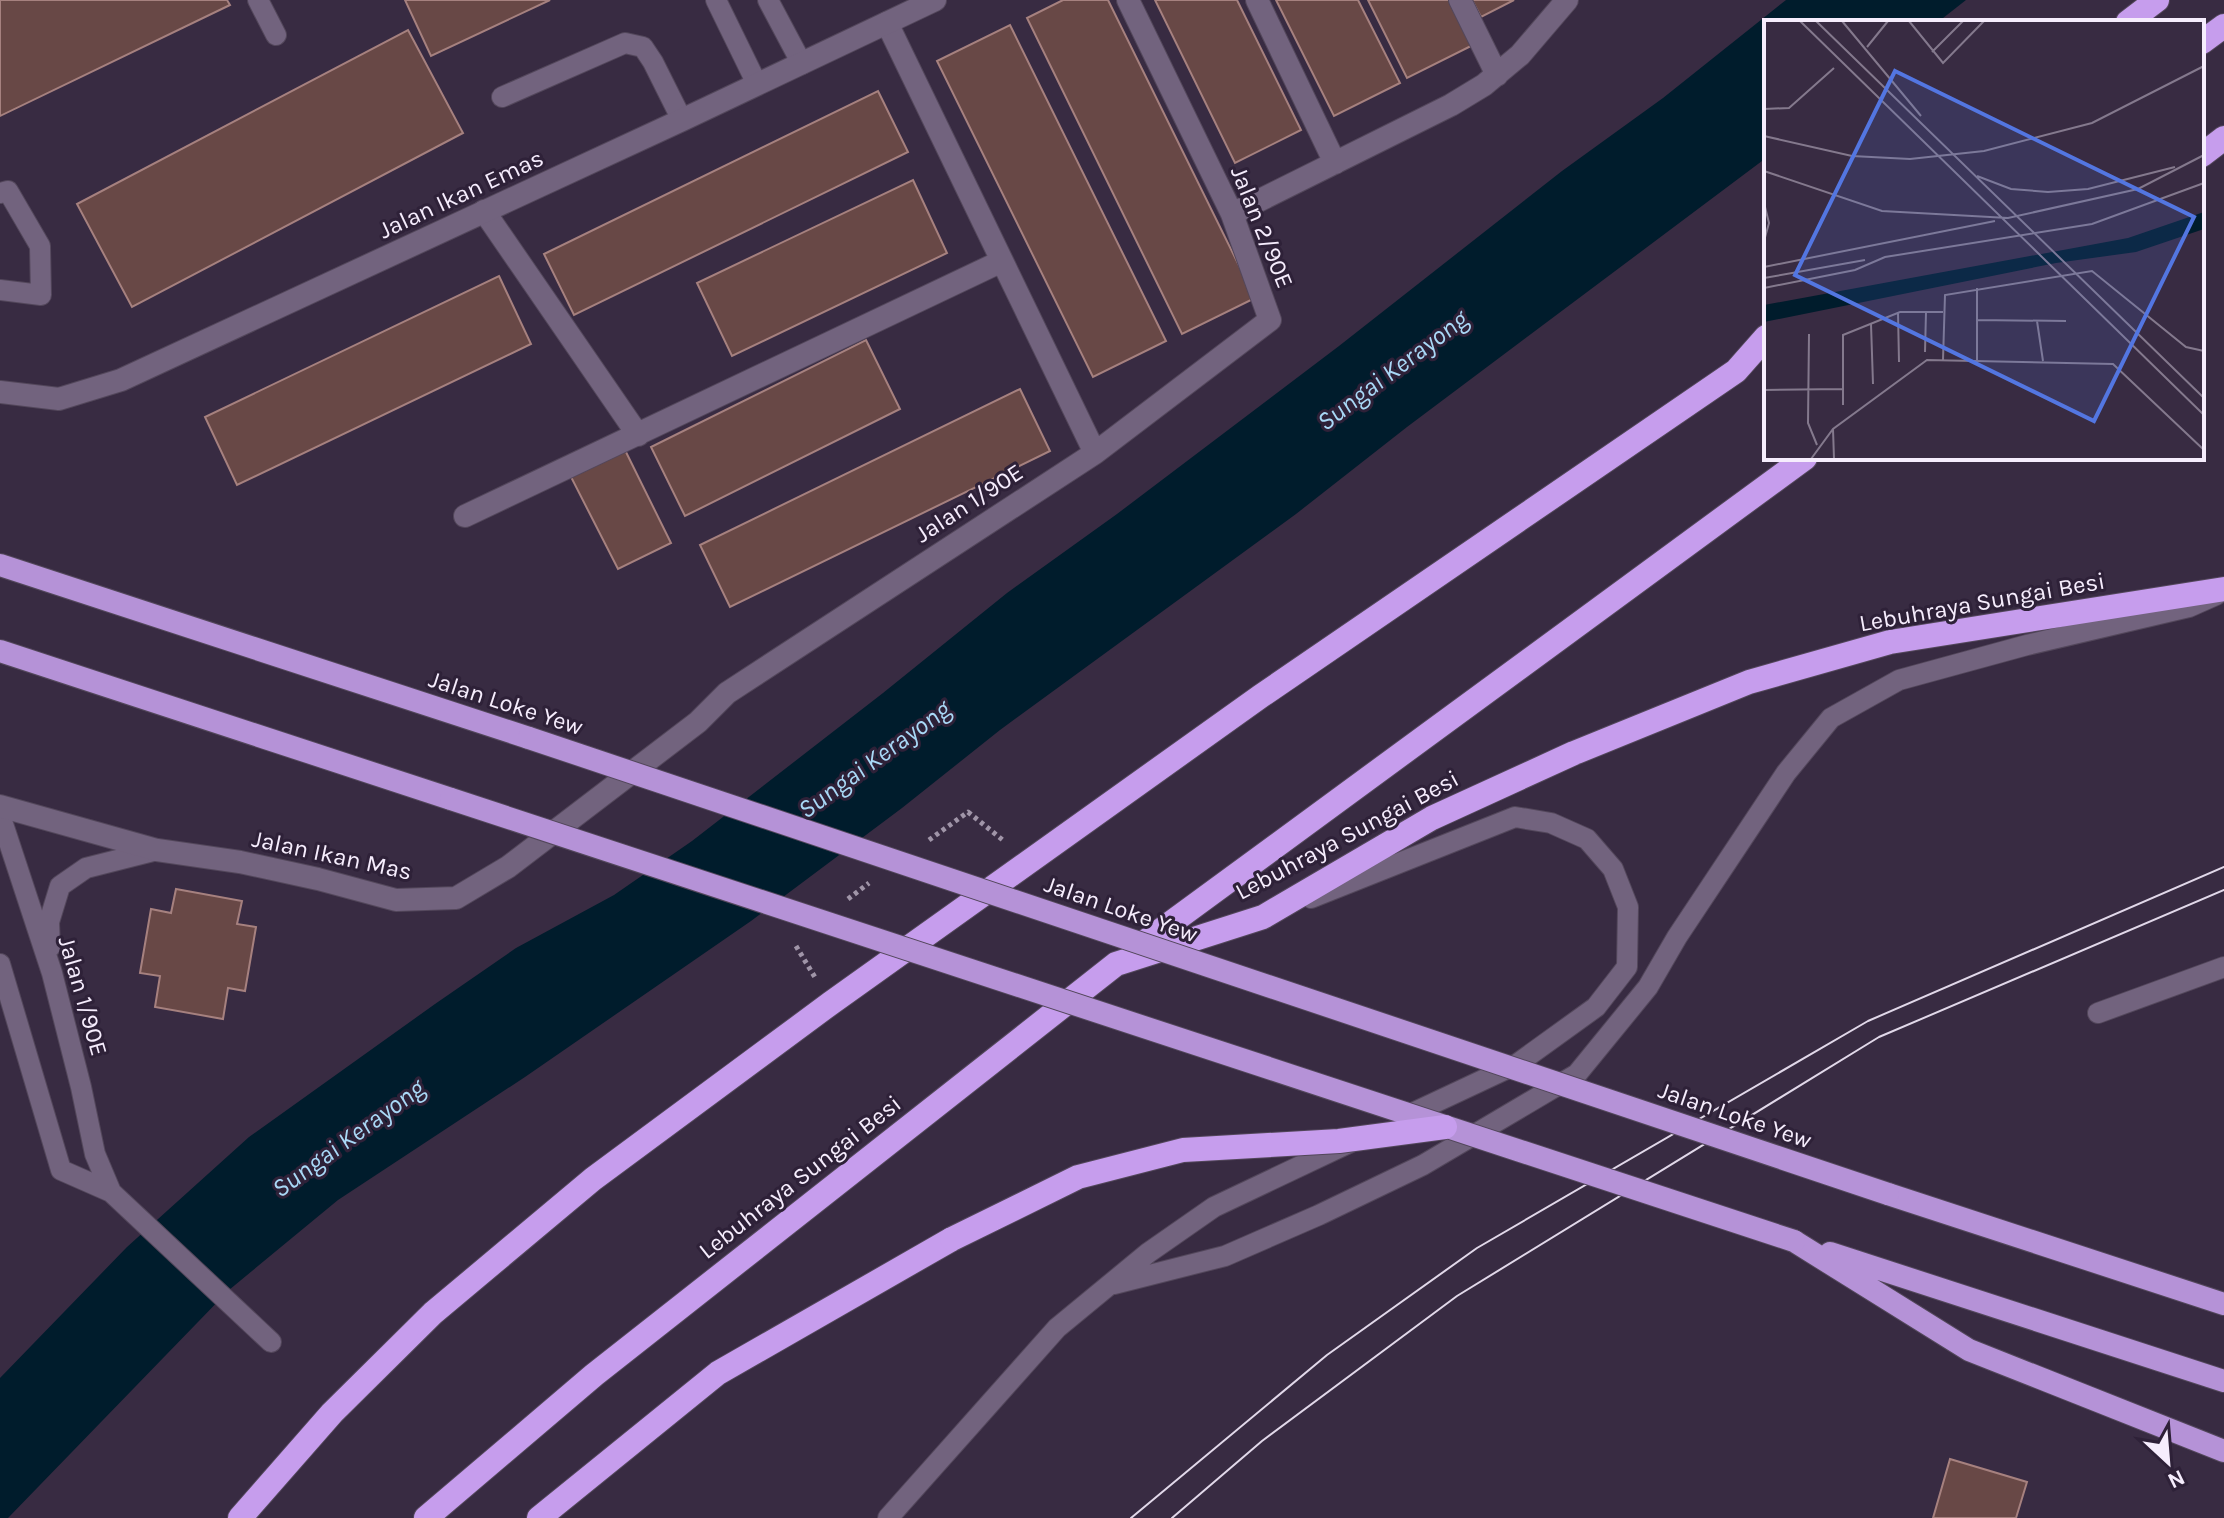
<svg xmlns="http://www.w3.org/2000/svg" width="2224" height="1518" viewBox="0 0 2224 1518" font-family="Karla,sans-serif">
	<rect width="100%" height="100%" fill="#382b42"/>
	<path fill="#001c2c" d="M1786,0H1966L1938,22H1766V158L1407,427L1296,514L1000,730L902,808L751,921L525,1077L338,1200L229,1290L8,1518H0V1378L127,1247L249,1137L435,1004L516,948L614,895L692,841L883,693L1007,593L1117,514L1339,346L1562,171L1663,98Z"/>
	<path fill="#684846" stroke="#a6817f" stroke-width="2" d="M0,0H227L230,5L0,116Z
		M405,0H550L431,56Z
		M1063,0H1108L1255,298L1182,334L1027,18Z
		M1155,0H1237L1301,130L1235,163Z
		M1276,0H1358L1400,83L1334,116Z
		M1368,0H1450L1473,45L1407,78Z
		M1472,0H1514L1481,17Z
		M1010,25L1166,341L1093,377L937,61Z
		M408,30L463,133L132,307L77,204Z
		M878,91L908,152L574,315L544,254Z
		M913,180L947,253L732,356L697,283Z
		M499,276L531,344L237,485L205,417Z
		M866,340L900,409L685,516L651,447Z
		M1020,389L1050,451L730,607L700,545Z
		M623,446L671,543L618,569L569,473Z
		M176,889L242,901L237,924L256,927L245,991L228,988L223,1019L155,1007L160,976L140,973L151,909L171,913Z
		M1950,1459L2027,1482L2016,1518H1933Z"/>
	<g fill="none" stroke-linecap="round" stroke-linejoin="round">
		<defs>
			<path id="service" d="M258,0L276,35
				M716,0L757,84
				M768,0L802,64
				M502,97L625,43L643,47L653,62L682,120
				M0,193L8,191L40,246L41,295L0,290
				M0,815L52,973L81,1087L95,1154L111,1192
				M1311,898L1515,817L1551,823L1587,839L1613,869L1628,907L1627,967L1596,1007L1517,1064L1402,1118
				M50,947L49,922L60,886L86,868L157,850
				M0,964L61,1170L111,1192L271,1342
				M2098,1013L2224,967
				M1114,1284L1225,1256L1319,1215L1423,1165L1577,1074L1648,987L1677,937L1786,773L1831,718L1899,680L2027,645L2189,607L2216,595
				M888,1518L1057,1328L1148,1253L1214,1207L1351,1142"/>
			<path id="minor" d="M1257,0L1335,163
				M1460,0L1497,75
				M887,23L1095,453
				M484,211L638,435
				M1232,214L1451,105L1484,85L1520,55L1567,0
				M465,516L1002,261
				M0,806L157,850L240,862L318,879L396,900L456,898L508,867L698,722L727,693L1095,453L1270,320L1232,214L1128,0"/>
			<path id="tertiary" d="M0,392L59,399L121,380L682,120L935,0"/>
			<path id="trunk" d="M0,565L529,738
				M0,651L451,799
				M1888,1194L2224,1304
				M1794,1241L1969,1350L2224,1451
				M1830,1253L2224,1381"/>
			<path id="motorway" d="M2128,22L2157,0
				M2202,42L2224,26
				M2202,155L2224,138
				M1134,950L1805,458
				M240,1518L332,1413L433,1313L593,1179L831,1003L1261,696L1736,371L1766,337
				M426,1518L594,1375L1116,964L1263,917L1432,818L1574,753L1749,682L1890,642L2224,589
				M539,1518L718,1373L952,1239"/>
		</defs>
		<use href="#service" stroke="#53475b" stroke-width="22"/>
		<use href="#minor" stroke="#53475b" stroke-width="24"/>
		<use href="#tertiary" stroke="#53475b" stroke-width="24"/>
		<use href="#trunk" stroke="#53475b" stroke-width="24"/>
		<use href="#motorway" stroke="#53475b" stroke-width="26"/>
		<path stroke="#a095a8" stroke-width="5" stroke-dasharray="4 4" stroke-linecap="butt" d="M929,840L968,812L1004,841
			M848,899L869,883
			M796,946L816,979"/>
		<use href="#service" stroke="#72637e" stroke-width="20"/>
		<use href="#minor" stroke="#72637e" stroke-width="22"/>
		<use href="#tertiary" stroke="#72637e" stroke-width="22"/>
		<use href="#trunk" stroke="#b592d7" stroke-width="22"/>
		<use href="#motorway" stroke="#c69ded" stroke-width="24"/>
		<path stroke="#e1d8e9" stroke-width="2" d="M1131,1518L1327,1355L1477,1248L1868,1021L2224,867
			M1172,1518L1262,1441L1457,1296L1879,1037L2224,890"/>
		<defs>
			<path id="trunk-bridge" d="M529,738L1888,1194
				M451,799L1794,1241"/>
			<path id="motorway-bridge" d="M952,1239L1078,1177L1183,1150L1339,1141L1445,1127"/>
		</defs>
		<use href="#trunk-bridge" stroke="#53475b" stroke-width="24" stroke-linecap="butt"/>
		<use href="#motorway-bridge" stroke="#53475b" stroke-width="26" stroke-linecap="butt"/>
		<use href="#trunk-bridge" stroke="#b592d7" stroke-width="22"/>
		<use href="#motorway-bridge" stroke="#c69ded" stroke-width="24"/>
	</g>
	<g text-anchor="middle" stroke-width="6" stroke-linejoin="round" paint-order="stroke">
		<g font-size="24" fill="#f6edfd" stroke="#2e2138">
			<text transform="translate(461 194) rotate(-25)" y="8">Jalan Ikan Emas</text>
			<text transform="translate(1262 227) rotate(68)" y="8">Jalan 2/90E</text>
			<text transform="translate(969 503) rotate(-33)" y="8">Jalan 1/90E</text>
			<text transform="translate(1982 602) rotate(-10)" y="8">Lebuhraya Sungai Besi</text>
			<text transform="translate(506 703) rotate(18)" y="8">Jalan Loke Yew</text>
			<text transform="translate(1347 835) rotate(-28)" y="8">Lebuhraya Sungai Besi</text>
			<text transform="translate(332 855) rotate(12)" y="8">Jalan Ikan Mas</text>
			<text transform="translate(1121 909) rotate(19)" y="8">Jalan Loke Yew</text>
			<text transform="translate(83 996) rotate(74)" y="8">Jalan 1/90E</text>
			<text transform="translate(1735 1115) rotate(19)" y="8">Jalan Loke Yew</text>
			<text transform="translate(800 1177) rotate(-38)" y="8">Lebuhraya Sungai Besi</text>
		</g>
		<g font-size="26" font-style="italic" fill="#a9d8f6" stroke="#2e2138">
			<text transform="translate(1392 370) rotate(-37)" y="9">Sungai Kerayong</text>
			<text transform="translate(874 759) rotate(-36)" y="9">Sungai Kerayong</text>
			<text transform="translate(348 1138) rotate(-36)" y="9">Sungai Kerayong</text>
		</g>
	</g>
	<g transform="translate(1764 20)">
		<rect width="440" height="440" fill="#382b42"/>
		<path d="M440,192V209L372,232L292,243L0,302V285L364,218Z" fill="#001c2c"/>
		<path fill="none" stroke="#84798d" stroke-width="2" d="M36,1L440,395M52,1L440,378M78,1L157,96M145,1L179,43L220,1M103,27L124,1M168,32L199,1M0,89L25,88L70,48M0,116L88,136L146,139L220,131L328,103L440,46M0,151L118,191L244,198L374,169L440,135M213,156L247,169L284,172L324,169L411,147M0,183L5,203L0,221M0,247L231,201M0,258L101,240M0,268L91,250L121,237L328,204L440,163M134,293L135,342M213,300L302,301M273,301L279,341M107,304L109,364M45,314L44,403L53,425M161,332L162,292M179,340L181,275L328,251L422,327L440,331M213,340V268M0,370L79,369M79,385V315L136,292H179M69,409L70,439M47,439L69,409L163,340L349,344L440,430"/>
		<path fill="#5376e1" fill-opacity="0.15" stroke="#5376e1" stroke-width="4" d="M131,51L430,197L330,401L31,255Z"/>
		<rect width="440" height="440" fill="none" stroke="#f6edfd" stroke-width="4"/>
	</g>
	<g transform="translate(2168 1462) rotate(154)" stroke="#2e2138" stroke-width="6" paint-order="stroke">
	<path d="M0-6L14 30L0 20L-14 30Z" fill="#f6edfd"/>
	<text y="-12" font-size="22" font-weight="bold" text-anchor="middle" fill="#f6edfd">N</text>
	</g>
</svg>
